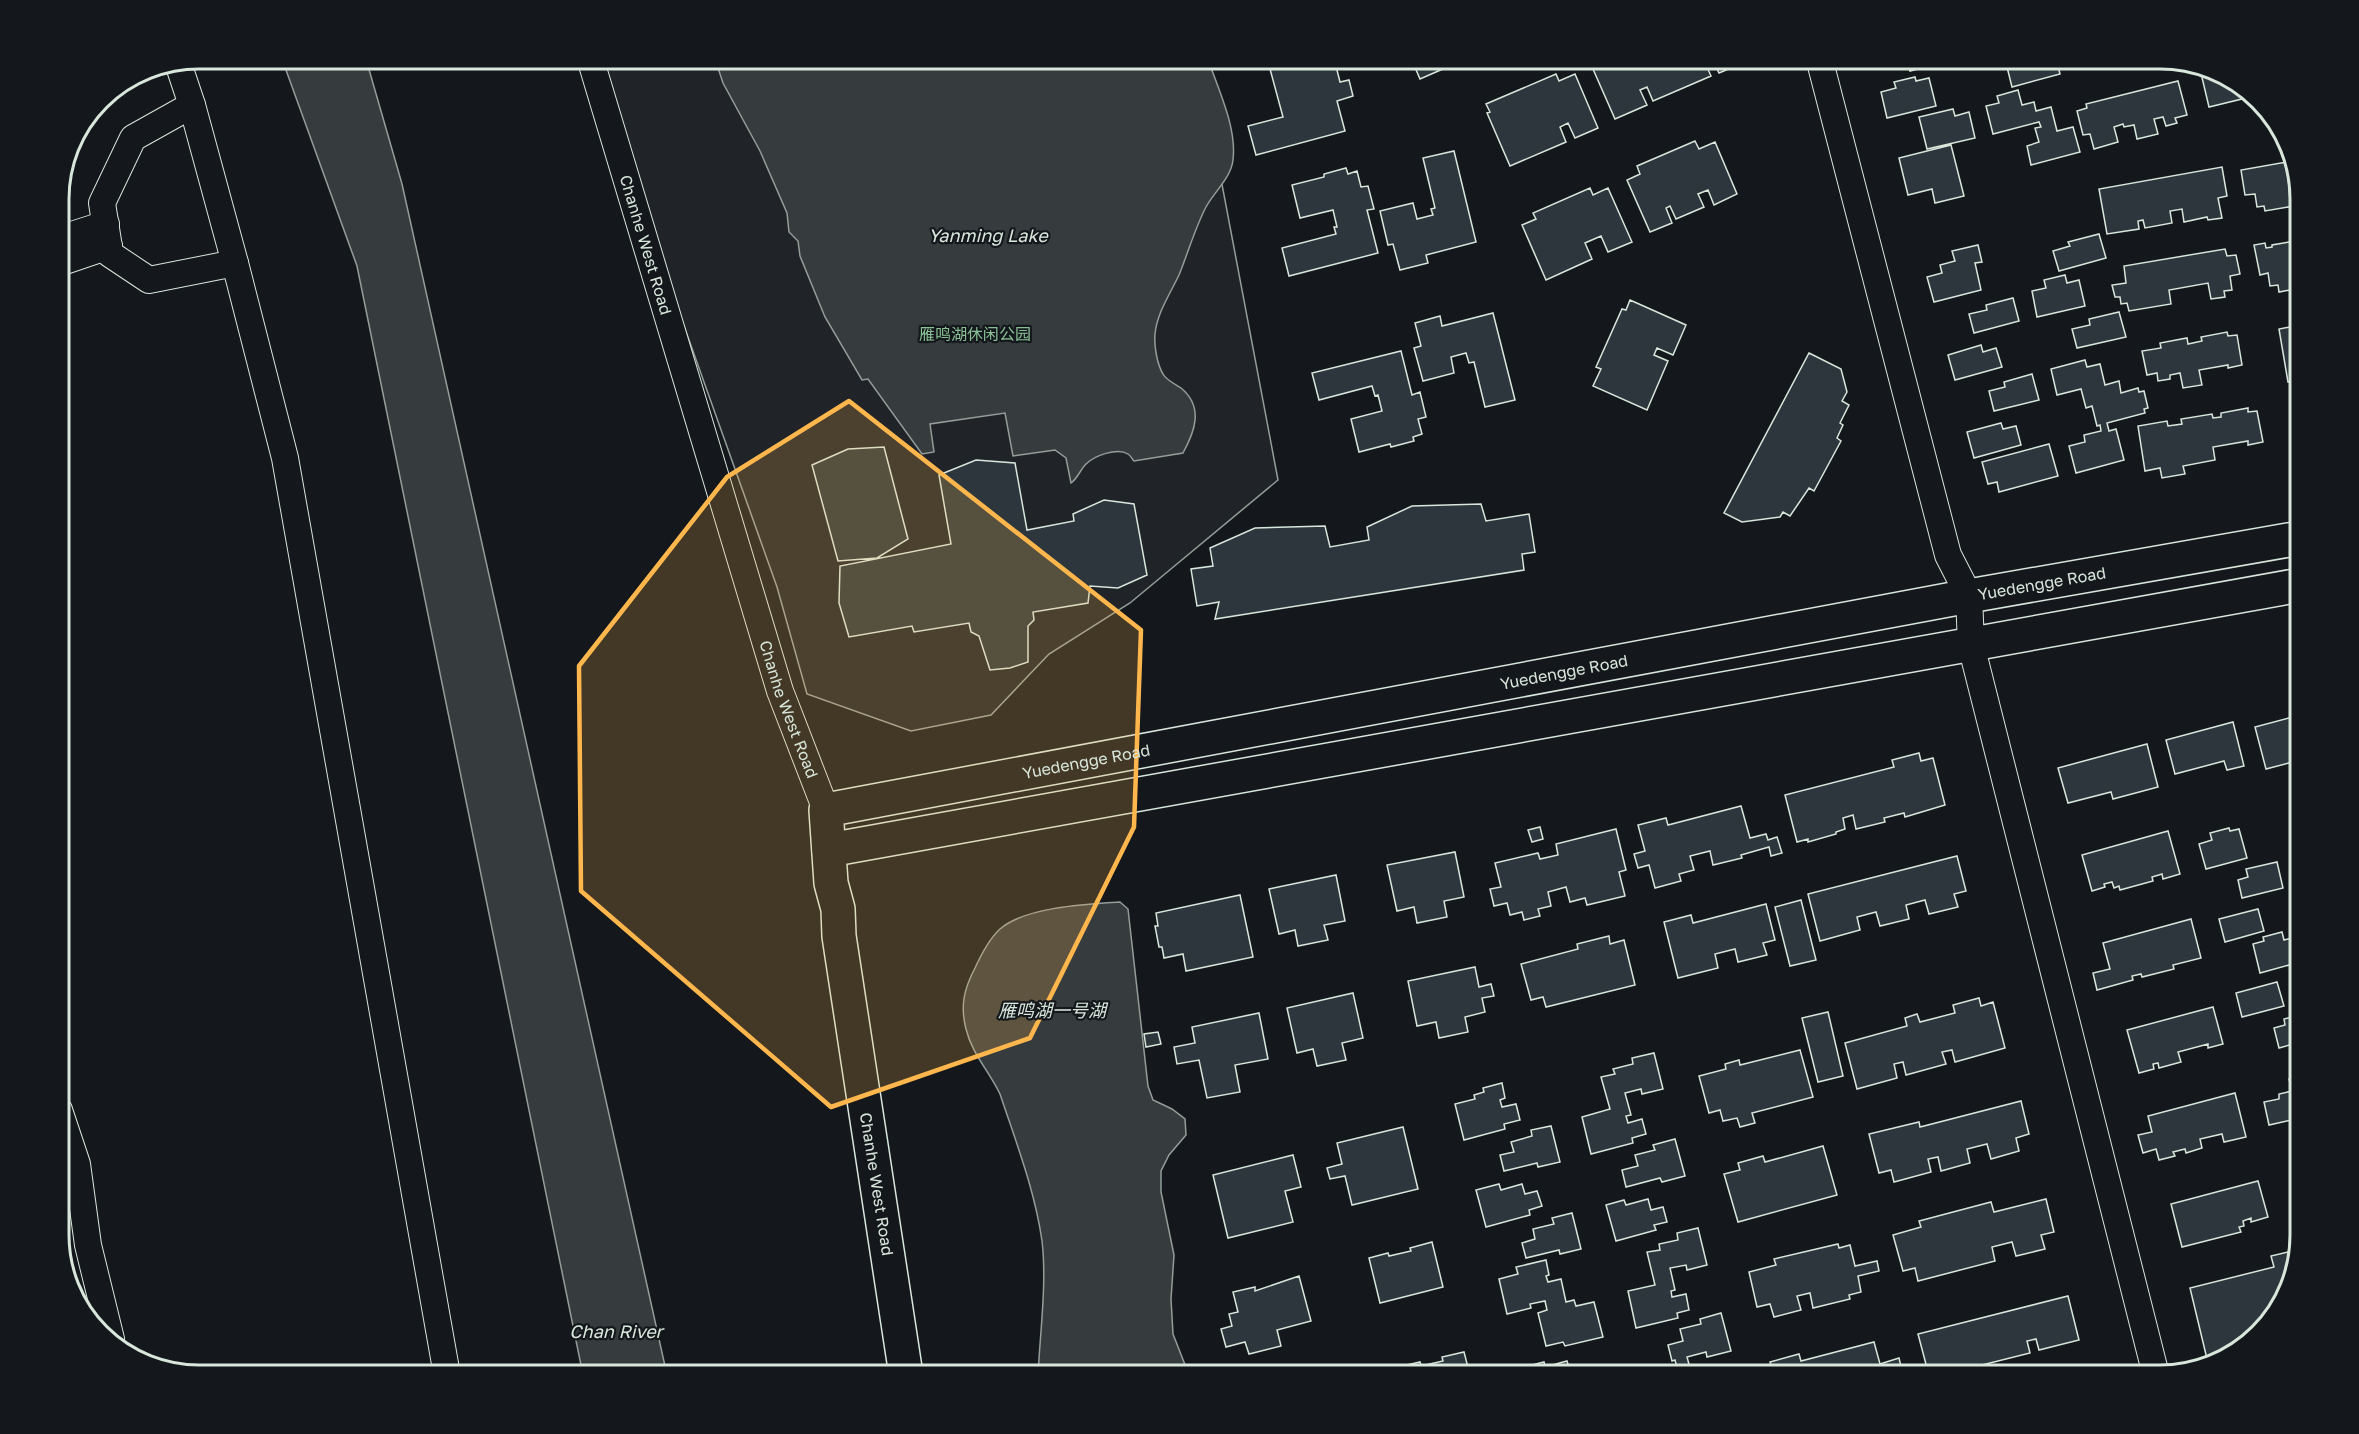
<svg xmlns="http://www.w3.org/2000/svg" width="2359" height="1434" viewBox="0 0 2359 1434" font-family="'Golos Text','Noto Sans SC',sans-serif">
	<rect width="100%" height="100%" fill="#14181c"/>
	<path fill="#202428" stroke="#939e99" stroke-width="1.5" d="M589,59H1190L1217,158L1278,480L1130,603L1049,654L991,715L911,731L807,694L777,587Z"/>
	<path fill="#363b3e" stroke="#939e99" stroke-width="1.5" d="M282,59H366L402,184L667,1375H583L357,266Z
		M715,59H1208C1218,89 1237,127 1233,160C1231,178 1214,192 1206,207C1195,228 1188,253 1179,275C1170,294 1157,313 1155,334C1154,346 1157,364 1163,374C1166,380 1175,384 1181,388C1204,407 1195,431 1183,453L1134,461C1132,459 1131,456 1128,454C1117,447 1094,456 1086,464C1080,470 1078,478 1071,483L1066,458L1055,450L1013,456L1005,413L930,424L934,452L922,454L868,379L862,380L825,317L800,256L798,241L789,232L787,213L760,151L723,83Z
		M1120,902L1128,909L1148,1086L1153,1100L1172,1109L1185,1119L1186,1135L1169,1155L1161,1171V1192L1174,1255L1171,1299L1173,1334L1189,1375H1038C1040,1333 1047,1283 1042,1241C1035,1191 1016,1142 1000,1094C989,1071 972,1054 966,1029C960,1006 964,989 975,968C981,955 990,938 1000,929C1025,907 1087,904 1120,902Z"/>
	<path fill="#2c363c" stroke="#d8e6dc" stroke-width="1.5" d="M1292,58H1334L1340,82L1349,80L1353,96L1337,101L1345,131L1256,155L1248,126L1283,117L1270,69L1274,68L1273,64Z
		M1411,58H1449L1452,65L1420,79Z
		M1591,58H1749L1750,60L1719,73L1714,62L1706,65L1711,76L1653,101L1647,87L1640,90L1647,105L1615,119L1589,60Z
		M1907,58H1956V59L1910,71Z
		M2019,58H2056L2060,74L2012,87L2007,67L2020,63Z
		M2081,58H2097L2098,64L2084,67Z
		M2116,58H2125L2126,61L2117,64Z
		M2200,69L2231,77L2250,97L2209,107Z
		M1556,74L1559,81L1575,74L1598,128L1575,138L1568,123L1560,127L1566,142L1510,166L1487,113L1490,112L1486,104Z
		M1915,77L1916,81L1929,78L1936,106L1887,118L1881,92L1896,88L1894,82Z
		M2178,81L2187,115L2175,118L2177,123L2166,126L2163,117L2154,119L2158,134L2137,139L2134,125L2124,127L2123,124L2114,127L2118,142L2094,149L2090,134L2083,135L2077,111L2087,108L2086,104Z
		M2018,90L2022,105L2034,102L2036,111L2051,107L2057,131L2073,127L2080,152L2031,165L2027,146L2039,142L2035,128L2041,127L2039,122L1993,134L1986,106L1999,103L1997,96Z
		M1953,109L1955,116L1969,112L1975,138L1927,149L1919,117Z
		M1695,141L1699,149L1715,142L1737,194L1714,205L1708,190L1698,194L1704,207L1676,219L1670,206L1666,208L1672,223L1650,232L1627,180L1640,174L1637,166Z
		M1951,145L1964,196L1935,203L1932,189L1908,195L1899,158Z
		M1454,151L1476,242L1426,255L1428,263L1400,270L1393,244L1388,245L1380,211L1413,203L1417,219L1433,215L1431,209L1435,208L1423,158Z
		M2292,161L2300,190L2291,192L2294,206L2265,211L2264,206L2257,207L2255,194L2245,195L2241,170Z
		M2222,167L2227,196L2218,198L2222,218L2208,220L2207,217L2184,222L2182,209L2170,211L2172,223L2145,228L2143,220L2138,221L2139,229L2107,234L2099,189Z
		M1346,168L1348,174L1357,171L1361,187L1368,186L1374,209L1367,210L1378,253L1289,276L1282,248L1336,234L1334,227H1337L1333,210L1300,218L1292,185L1324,177V174Z
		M1590,188L1593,195L1608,188L1632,242L1608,252L1601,236L1585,243L1592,259L1546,280L1522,225L1536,219L1533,213Z
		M2099,234L2106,258L2059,271L2053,251L2070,246L2068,242Z
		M2300,240V288L2279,292L2278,285L2270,286L2268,273L2260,275L2254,245L2265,243L2266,248L2272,247V245Z
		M1978,245L1982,262L1975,263L1981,290L1934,302L1927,277L1942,273L1940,265L1955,261L1952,251Z
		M2225,249L2227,256L2236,255L2240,274L2230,276L2232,290L2224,291L2225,297L2211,299L2208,283L2169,290L2171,304L2129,311L2127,303L2121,304L2120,297H2115L2112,285L2126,283L2124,266Z
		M2065,275L2067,283L2079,280L2085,306L2037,317L2032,291L2046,288L2044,280Z
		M2013,298L2019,321L1974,333L1969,314L1987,310L1986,305Z
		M1630,300L1686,325L1673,355L1657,348L1654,355L1668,361L1647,410L1593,386L1601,369L1596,367L1622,309L1626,310Z
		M2119,312L2126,337L2077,348L2072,329L2090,325L2089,319Z
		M1493,313L1515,400L1485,407L1474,362L1469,363L1466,353L1451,357L1454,373L1423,381L1414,348L1421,346L1415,323L1440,316L1442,326Z
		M2300,325V379L2288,382L2279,329Z
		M2227,332L2228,336L2237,335L2242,365L2228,368V365L2199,370L2202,385L2183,388L2180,373L2170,375V379L2158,381L2157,373L2147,375L2142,351L2161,348L2160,343L2187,338L2188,344L2202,341L2201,337Z
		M1981,345L1983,352L1996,348L2002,367L1955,380L1948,355Z
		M1401,351L1412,395L1420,392L1426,417L1418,419L1422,434L1413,437L1414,441L1391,447L1390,444L1359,452L1351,419L1382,411L1378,395L1375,396L1372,386L1319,400L1312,373Z
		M1809,353L1841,369L1847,392L1842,401L1849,405L1840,423L1843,425L1837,438L1841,441L1814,491L1809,488L1790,516L1783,512L1780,517L1742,522L1724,513Z
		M2085,360L2087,367L2100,364L2105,385L2119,381L2121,393L2138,388L2139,392L2144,391L2148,408L2144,409L2145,413L2107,423L2109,431L2116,429L2124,460L2076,473L2069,446L2085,442L2084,435L2101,431L2100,425L2097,426L2092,406L2086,408L2081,389L2057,395L2051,369Z
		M2032,374L2039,400L1994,411L1989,391L2005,387L2004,382Z
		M2248,408V412L2257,411L2263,442L2248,445V441L2213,447L2215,460L2183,466L2185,474L2162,478L2160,468L2145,471L2138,426L2167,421L2168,426L2182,424L2181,419L2212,414L2213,418L2221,417V413Z
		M2001,423L2003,429L2016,426L2021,445L1974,458L1967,432Z
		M2049,444L2058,476L1999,492L1997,482L1988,484L1982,462Z
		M884,447L908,539L877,558L838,561L812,465L848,449Z
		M976,460L1015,463L1027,530L1074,521L1073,514L1104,500L1134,504L1147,575L1118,588L1090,586L1088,603L1033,612L1034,620L1028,626V662L1010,668L990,670L979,636L971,632L969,623L914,632L912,626L849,637L839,603L840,566L951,544L939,475Z
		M1481,504L1486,521L1529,514L1535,552L1522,554L1524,570L1215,619L1219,602L1197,606L1191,569L1213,566L1210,548L1255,528L1325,526L1330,547L1369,540L1367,527L1412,506Z
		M2300,715V760L2266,769L2255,727Z
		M2233,722L2244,766L2227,770L2224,761L2175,774L2166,740Z
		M2147,744L2158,787L2113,799L2111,792L2068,803L2058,768Z
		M1919,753L1921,761L1933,758L1945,805L1905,817L1904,813L1884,818L1885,822L1856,829L1853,815L1843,818L1845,829L1836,832V834L1808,842V839L1797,842L1785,795L1894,767L1892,760Z
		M1741,806L1750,838L1766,834L1768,840L1777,837L1782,853L1771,856L1769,847L1741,855L1742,858L1713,865L1710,851L1690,856L1694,870L1679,874L1681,881L1655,888L1649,865L1638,868L1634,854L1645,851L1638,825L1666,818L1668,825Z
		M1540,827L1543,839L1532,842L1528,830Z
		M2229,828L2230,831L2239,829L2247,858L2206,869L2199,844L2212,840L2210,833Z
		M1616,829L1626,870L1619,872L1625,896L1587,905L1585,898L1570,902L1566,887L1548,892L1551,906L1538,909L1540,916L1524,920L1522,912L1510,915L1507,903L1494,906L1490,889L1501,887L1495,863L1538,853L1540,859L1558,855L1556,844Z
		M2168,831L2180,874L2163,879L2162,874L2152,877L2153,881L2120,890L2119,886L2114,888L2112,882L2104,884L2105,887L2092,891L2082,855Z
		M1455,852L1464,897L1444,901L1447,917L1417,923L1414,907L1397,911L1387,865Z
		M1957,856L1966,891L1954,894L1958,907L1929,914L1925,900L1906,905L1909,919L1880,926L1876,912L1857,917L1860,930L1820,941L1808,894Z
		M2277,862L2283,888L2242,898L2238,880L2248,877L2246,869Z
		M1336,875L1345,921L1324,925L1328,940L1298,946L1295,930L1279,934L1269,889Z
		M1240,895L1253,957L1186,971L1183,954L1164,958L1162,947H1159L1155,926H1158L1156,913Z
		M1801,900L1816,960L1790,966L1775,907Z
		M1766,904L1775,940L1763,943L1767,955L1738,962L1735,949L1715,954L1718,968L1678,978L1664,922L1691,915L1693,923Z
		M2258,909L2264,931L2225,942L2219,919Z
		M2191,919L2201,958L2173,965L2174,969L2142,977L2141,974L2132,976L2133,980L2097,990L2093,973L2110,969L2103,943Z
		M2282,932L2284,940L2296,937L2300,962L2260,973L2253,944L2264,941L2263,937Z
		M1609,936L1610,944L1624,940L1635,985L1546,1007L1543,997L1531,1000L1521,964L1578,949L1577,944Z
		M1475,967L1479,987L1491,984L1494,996L1482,998L1485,1012L1465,1017L1468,1032L1439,1038L1436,1022L1417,1026L1408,981Z
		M2277,982L2284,1006L2242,1017L2236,993Z
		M1353,993L1363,1038L1342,1043L1346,1060L1317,1066L1313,1049L1297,1053L1287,1008Z
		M1979,998L1981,1006L1993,1002L2005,1048L1955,1062L1952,1050L1942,1052L1946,1064L1906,1075L1903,1062L1894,1064L1897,1078L1857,1089L1845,1043L1907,1026L1905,1018L1917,1014L1920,1022L1955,1013L1953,1005Z
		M2213,1007L2223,1044L2208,1048V1044L2178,1052L2181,1062L2159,1068L2158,1063L2153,1064L2154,1069L2139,1073L2127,1030Z
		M1828,1012L1843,1076L1818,1082L1802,1018Z
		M1259,1013L1268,1059L1235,1065L1240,1092L1207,1098L1199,1060L1177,1064L1174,1047L1195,1043L1192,1027Z
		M2300,1015V1042L2279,1048L2274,1028L2285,1025L2284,1019Z
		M1158,1032L1161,1044L1146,1047L1144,1034Z
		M1800,1050L1813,1097L1752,1113L1755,1123L1740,1127L1737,1118L1723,1121L1720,1110L1709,1113L1699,1076L1726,1069L1725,1064L1739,1060L1740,1065Z
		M1654,1053L1663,1089L1642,1094L1641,1089L1625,1093L1631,1115L1626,1116L1628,1123L1642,1119L1646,1134L1632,1138L1633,1143L1591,1154L1582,1117L1610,1109L1601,1077L1615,1074L1613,1069L1633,1064L1632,1058Z
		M2300,1077V1118L2269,1125L2264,1102L2279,1099V1094L2292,1091L2289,1079Z
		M1502,1083L1505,1098L1500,1100L1502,1107L1516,1104L1520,1120L1504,1124L1505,1129L1464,1140L1455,1104L1475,1099L1474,1095L1484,1092L1483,1088Z
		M2235,1093L2246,1137L2224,1142L2222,1134L2200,1139L2202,1148L2186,1153L2185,1149L2173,1152L2175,1156L2159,1160L2156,1149L2143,1153L2138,1135L2152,1132L2148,1116Z
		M2021,1101L2029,1134L2016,1138L2019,1151L1991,1159L1987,1144L1967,1149L1970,1163L1941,1171L1938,1157L1928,1159L1931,1172L1894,1182L1891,1170L1879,1173L1869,1134L1919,1122L1920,1127Z
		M1551,1126L1560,1162L1538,1167L1537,1163L1504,1171L1500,1155L1514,1152L1511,1142L1532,1136L1531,1130Z
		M1403,1127L1418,1189L1352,1205L1345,1176L1330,1179L1327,1168L1342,1164L1337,1143Z
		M1675,1139L1685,1176L1662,1182L1660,1178L1626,1187L1622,1170L1638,1166L1635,1155L1655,1150L1653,1145Z
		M1823,1146L1837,1195L1738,1222L1724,1174L1740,1170L1738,1163L1763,1156L1765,1162Z
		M1293,1155L1301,1187L1285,1191L1293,1222L1228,1238L1213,1175Z
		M2258,1181L2268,1217L2251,1222V1218L2243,1221L2244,1226L2239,1227L2241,1232L2182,1247L2171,1204Z
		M1499,1184L1501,1190L1522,1184L1525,1194L1537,1191L1542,1206L1529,1210L1530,1215L1486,1227L1476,1190Z
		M1648,1199L1651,1210L1663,1207L1667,1222L1654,1225L1656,1230L1616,1241L1606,1205L1624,1200L1626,1205Z
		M2046,1199L2054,1232L2041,1235L2045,1249L2016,1256L2012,1242L1992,1247L1995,1261L1918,1281L1915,1268L1903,1271L1893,1235L1921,1227L1919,1221L1991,1202L1994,1212Z
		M1572,1213L1581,1249L1560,1254L1559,1250L1526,1258L1522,1243L1535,1239L1533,1229L1554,1224L1552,1218Z
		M1698,1228L1707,1265L1687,1270L1686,1265L1670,1268L1675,1290L1671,1291L1672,1297L1686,1294L1689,1310L1677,1313L1678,1318L1636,1328L1628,1291L1655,1285L1647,1252L1660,1250L1659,1244L1678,1240L1677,1233Z
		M1432,1242L1443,1287L1380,1303L1369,1258L1388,1253L1389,1256L1411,1251L1410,1248Z
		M1838,1244L1839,1248L1850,1245L1855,1266L1877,1261L1879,1271L1858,1276L1861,1292L1849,1295L1850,1299L1813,1308L1810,1293L1797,1296L1801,1310L1774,1317L1770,1304L1757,1307L1749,1272L1776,1265L1774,1259Z
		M2297,1250L2282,1306L2231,1357L2208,1363L2190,1288L2274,1267L2271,1256Z
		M1546,1260L1549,1275L1546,1276L1548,1282L1561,1279L1566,1302L1574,1300L1576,1306L1594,1302L1603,1337L1565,1346L1563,1342L1546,1346L1538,1313L1547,1310L1545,1301L1530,1304L1531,1308L1507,1314L1499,1279L1518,1274L1516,1267Z
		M1299,1276L1311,1321L1277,1330L1281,1346L1249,1354L1245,1342L1226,1347L1221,1329L1232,1326L1229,1314L1238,1312L1233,1292L1255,1287V1291Z
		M2068,1296L2079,1340L2039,1350L2036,1339L2027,1341L2030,1353L1942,1375L1939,1365L1927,1368L1918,1334Z
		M1721,1313L1731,1351L1707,1357L1706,1352L1687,1357L1692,1375H1679L1675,1360L1672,1361L1668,1345L1683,1341L1680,1329L1701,1324L1700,1319Z
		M1874,1342L1880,1364L1899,1358L1902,1371L1885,1375H1774L1770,1362L1799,1354L1801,1361Z
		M1464,1352L1470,1375H1400L1398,1367L1420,1362L1421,1366L1443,1361L1442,1357Z
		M1567,1361L1570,1371L1583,1368L1585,1375H1522L1520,1368L1544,1362L1545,1367Z"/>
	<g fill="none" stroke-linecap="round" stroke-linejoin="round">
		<defs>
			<g id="minor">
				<path id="s1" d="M590,58L780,691L826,810"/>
				<path d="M1819,58L1948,555L1969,596L1971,645L2156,1375"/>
				<path d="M178,63L192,105L235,263L285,458L447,1375"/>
				<path d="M192,105L133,138L102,203L110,254L149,280L235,263"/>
				<path d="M59,239L106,224"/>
				<path d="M59,263L109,246"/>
				<path d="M59,1110L77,1164L88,1245L111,1339"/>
			</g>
			<g id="major">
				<path d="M829,850L2300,585"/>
				<path id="s2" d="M906,1375L839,936L838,909L831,883L826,810L1969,596L2300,538"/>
			</g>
		</defs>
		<use href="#minor" stroke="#d8e6dc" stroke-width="28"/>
		<use href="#major" stroke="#d8e6dc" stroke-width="36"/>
		<use href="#minor" stroke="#14181c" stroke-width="26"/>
		<use href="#major" stroke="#14181c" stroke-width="33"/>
	</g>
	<path fill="#ffb74d" fill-opacity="0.2" stroke="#ffb74d" stroke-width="4.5" stroke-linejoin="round" d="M849,401L1141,630L1134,827L1030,1038L831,1107L581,891L579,666L727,477Z"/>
	<g text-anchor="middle" stroke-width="4.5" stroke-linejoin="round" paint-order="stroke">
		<g font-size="16" fill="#d8e6dc" stroke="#14181c">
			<text dy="6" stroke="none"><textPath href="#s1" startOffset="195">Chanhe West Road</textPath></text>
			<text dy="6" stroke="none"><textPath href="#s2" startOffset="1808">Yuedengge Road</textPath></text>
			<text dy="6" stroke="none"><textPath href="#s2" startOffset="1322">Yuedengge Road</textPath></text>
			<text dy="6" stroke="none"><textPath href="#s1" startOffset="681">Chanhe West Road</textPath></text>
			<text dy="6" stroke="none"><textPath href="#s2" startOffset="836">Yuedengge Road</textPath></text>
			<text transform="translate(877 1184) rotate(81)" y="6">Chanhe West Road</text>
		</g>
		<g font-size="16" fill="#8ac095" stroke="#14181c">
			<text x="975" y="340">雁鸣湖休闲公园</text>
		</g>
		<g font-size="18" font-style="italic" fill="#d8e6dc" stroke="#14181c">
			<text x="988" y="242">Yanming Lake</text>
			<text x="1052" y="1017">雁鸣湖一号湖</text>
			<text x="616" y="1338">Chan River</text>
		</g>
	</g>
	<path d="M0 0H2359V1434H0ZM199 69H2160A130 130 0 0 1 2290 199V1235A130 130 0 0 1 2160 1365H199A130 130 0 0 1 69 1235V199A130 130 0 0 1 199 69Z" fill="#14181c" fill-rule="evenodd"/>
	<path fill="none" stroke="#d8e6dc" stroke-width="3" d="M199 69H2160A130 130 0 0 1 2290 199V1235A130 130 0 0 1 2160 1365H199A130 130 0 0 1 69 1235V199A130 130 0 0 1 199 69Z"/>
</svg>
